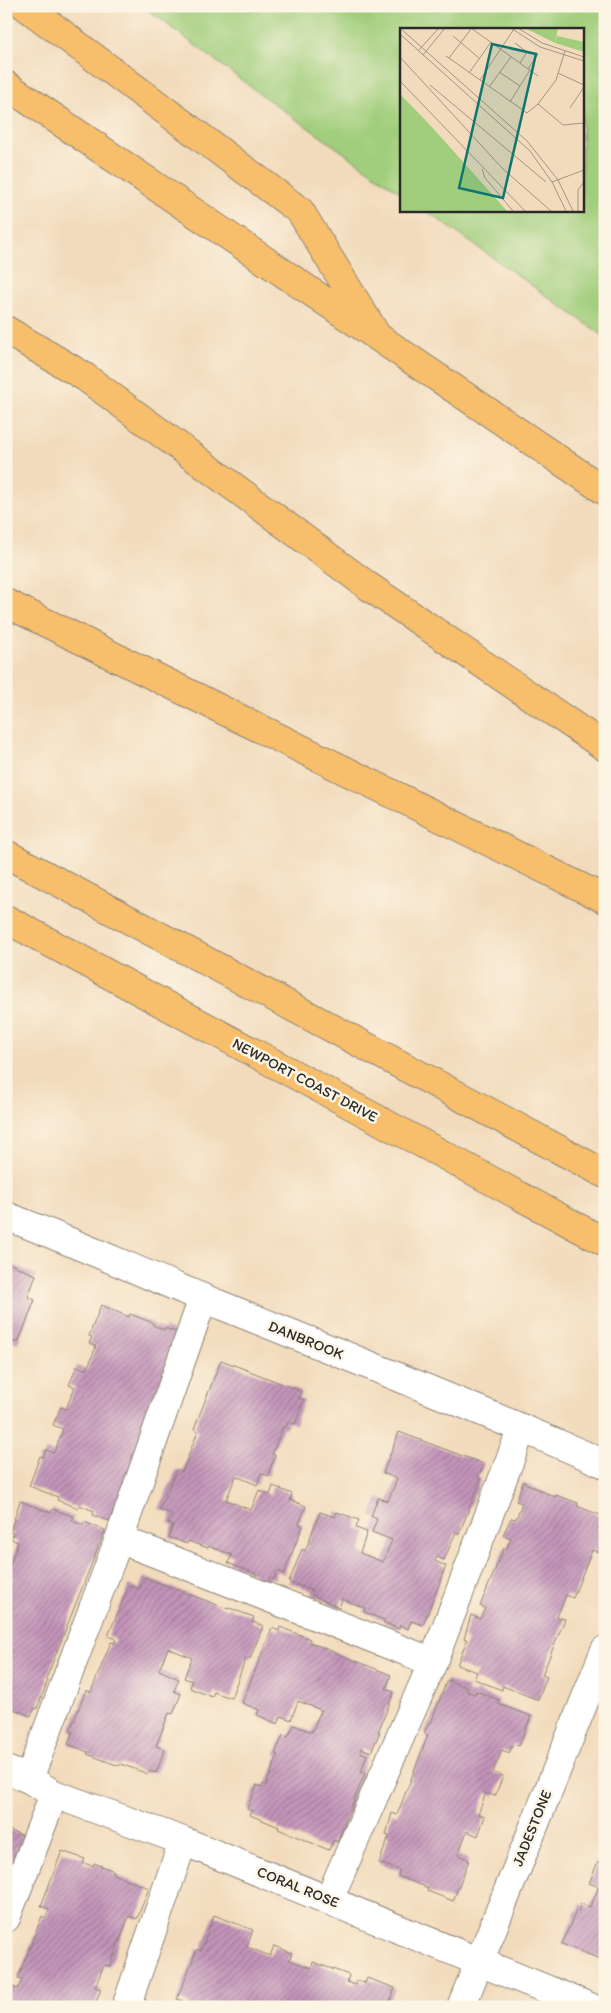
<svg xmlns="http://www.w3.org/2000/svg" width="611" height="2013" viewBox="0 0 611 2013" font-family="Itim,sans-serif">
	<defs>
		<pattern id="building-hatch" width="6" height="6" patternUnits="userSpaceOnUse" patternTransform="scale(1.25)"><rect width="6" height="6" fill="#c394ba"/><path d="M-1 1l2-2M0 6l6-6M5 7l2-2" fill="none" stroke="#9f7997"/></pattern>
	</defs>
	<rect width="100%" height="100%" fill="#fcf5e5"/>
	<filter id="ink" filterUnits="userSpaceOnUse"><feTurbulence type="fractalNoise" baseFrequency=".02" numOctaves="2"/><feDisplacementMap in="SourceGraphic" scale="10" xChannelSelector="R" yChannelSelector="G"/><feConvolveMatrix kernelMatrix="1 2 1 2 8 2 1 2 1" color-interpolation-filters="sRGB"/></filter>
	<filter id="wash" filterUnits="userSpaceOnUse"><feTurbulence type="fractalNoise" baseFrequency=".0096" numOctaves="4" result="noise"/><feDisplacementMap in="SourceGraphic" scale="20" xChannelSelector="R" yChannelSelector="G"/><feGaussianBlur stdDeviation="1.12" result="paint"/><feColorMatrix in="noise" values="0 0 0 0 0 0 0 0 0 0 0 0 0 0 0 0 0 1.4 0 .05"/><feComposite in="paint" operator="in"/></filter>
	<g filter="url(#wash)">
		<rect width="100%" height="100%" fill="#f2dbbc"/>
		<path fill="#a1ce7c" stroke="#667c54" d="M143,6H605V337L425,210H582V29H401V193L256,91Z"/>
		<g id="blocks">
			<path fill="url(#building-hatch)" d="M6,1262L36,1275L28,1297L35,1300L18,1343L10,1340L6,1349Z
				M101,1305L129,1317L130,1314L153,1323V1325L164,1330L165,1328L182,1334L117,1511L114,1510L109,1521L93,1515L94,1511L79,1505L78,1508L57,1500L58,1497L29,1486L40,1456L43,1457L46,1450L54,1453L63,1429L53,1425L61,1407L66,1409L75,1387L69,1385L77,1366L87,1370L96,1346L89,1343L92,1337L89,1336Z
				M221,1360L301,1391L299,1398L304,1400L295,1424L288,1422L286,1428L283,1427L272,1454L275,1455L268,1476L261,1473L257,1485L236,1476L226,1500L251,1510L259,1490L270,1495L273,1486L292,1494L290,1500L306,1506L299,1524L303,1525L284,1574L277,1571L274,1579L270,1577L269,1582L255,1577L256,1574L228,1563L232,1555L209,1546L208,1548L188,1541L187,1544L169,1537L173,1525L168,1523L172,1514L159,1509L177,1469L182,1472L198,1431L194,1429Z
				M399,1432L484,1464L478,1478L481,1479L459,1534L456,1532L444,1560L437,1557L435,1561L446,1566L423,1625L411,1621L408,1629L400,1625L399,1629L383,1622L384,1620L364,1612L365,1608L342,1599L339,1608L312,1595L313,1591L289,1582L302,1549L305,1551L320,1512L335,1517L337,1512L359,1520L356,1528L367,1532L360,1553L383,1562L392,1540L372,1532L377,1519L371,1516L378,1498L388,1501L397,1479L383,1473Z
				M523,1482L555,1497L556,1495L578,1503L577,1506L605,1517V1535L598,1552L592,1550L573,1598L566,1595L557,1617L565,1619L542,1675L547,1677L538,1700L503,1686L502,1690L474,1679L477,1672L457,1665L467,1640L464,1639L471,1615L480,1619L485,1608L480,1606L504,1548L506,1550L511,1538L503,1535L511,1518L516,1519L522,1503L516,1501Z
				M20,1501L51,1513L53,1509L74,1517L72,1521L83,1525L84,1522L105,1530L46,1679L48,1680L37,1709L35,1708L31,1716L6,1706V1566L9,1567L18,1542L11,1539L13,1533L10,1532Z
				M144,1577L228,1609L229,1608L254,1617L252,1622L263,1626L250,1659L246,1658L231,1698L214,1692L212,1697L190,1688L192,1681L184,1678L192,1658L168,1648L159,1670L179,1679L174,1691L181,1694L173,1714L169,1713L156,1746L165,1749L156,1773L150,1771L148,1774L121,1764L119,1766L87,1754L88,1752L68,1744L73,1732L70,1731L86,1690L91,1692L111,1642L114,1643L116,1639L108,1636L129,1585L139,1589Z
				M280,1627L310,1639L309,1642L391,1675L386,1689L394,1692L378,1732H380L371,1752L361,1748L360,1752L367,1755L361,1772L365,1773L337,1842L333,1840L329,1850L278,1829L279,1827L250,1815L252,1811L247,1809L257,1785L262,1787L263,1784L266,1785L278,1755L275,1754L283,1735L288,1737L294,1725L312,1732L321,1710L298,1701L291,1720L281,1716L278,1724L257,1715L259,1710L242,1703L272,1628L279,1631Z
				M447,1680L468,1688L467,1692L475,1694L476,1691L499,1700L498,1704L531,1716L519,1746L513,1744L509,1753L502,1750L493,1772L503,1776L495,1796L486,1793L478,1814L485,1816L478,1836L467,1831L458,1855L469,1860L453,1901L427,1891L428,1888L398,1876L399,1870L379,1863L389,1836L386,1835L392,1813L397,1815L428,1735L424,1733L429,1722L431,1723Z
				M6,1829L22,1835L16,1850L20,1852L10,1878L6,1877Z
				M62,1851L85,1859L83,1863L93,1866L94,1863L114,1871L113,1874L149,1888L137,1919L129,1916L110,1966L104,1965L95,1987L101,1989L94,2007H6V1995L10,1986L18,1989L22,1979L18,1978L42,1916L45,1918L49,1909L41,1906Z
				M605,1860V1961L562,1944L576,1911L578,1912L581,1904L590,1907L599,1887L589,1883L598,1862L603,1864Z
				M214,1915L253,1930L247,1947L270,1956L274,1946L292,1953L289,1960L311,1968L313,1962L349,1975L347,1982L355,1985L357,1980L365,1983L367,1978L395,1988L388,2007H189L190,2004L177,1999L197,1949L201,1951Z"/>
		</g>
	</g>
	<g filter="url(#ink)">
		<use href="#blocks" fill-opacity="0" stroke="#8e8374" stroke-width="1"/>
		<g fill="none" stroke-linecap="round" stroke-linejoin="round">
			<defs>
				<path id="minor" d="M6,1216C76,1243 144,1274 213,1302C344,1355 475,1407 605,1464
					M119,1539L433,1662
					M6,1770L29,1779L54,1794L183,1841L590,2007
					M29,1779L119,1539L203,1298
					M329,1899L433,1662L522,1428
					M6,1918L54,1794
					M133,2007L127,2004L183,1841
					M461,2007L605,1650"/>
				<path id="major" d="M6,854L605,1174
					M6,919L605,1242"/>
				<path id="highway" d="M25,6L300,211L374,331
					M6,85L605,491
					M6,330L85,377L368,586L605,747
					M6,603L605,899"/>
			</defs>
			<use href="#minor" stroke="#8e8374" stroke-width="30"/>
			<use href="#major" stroke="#8e8374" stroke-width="30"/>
			<use href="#highway" stroke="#8e8374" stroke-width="30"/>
			<use href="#minor" stroke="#fff" stroke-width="28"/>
			<use href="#major" stroke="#f7bf6c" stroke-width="28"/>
			<use href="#highway" stroke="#f7bf6c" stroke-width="28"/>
		</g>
	</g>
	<g text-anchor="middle" stroke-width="5" stroke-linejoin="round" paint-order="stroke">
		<g font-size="15" fill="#2b2b2b" stroke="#fcf5e5">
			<text transform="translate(305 1080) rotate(28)" y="5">NEWPORT COAST DRIVE</text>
			<text transform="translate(306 1340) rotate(22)" y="5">DANBROOK</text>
			<text transform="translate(532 1828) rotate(-68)" y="5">JADESTONE</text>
			<text transform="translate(298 1887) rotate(22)" y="5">CORAL ROSE</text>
		</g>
	</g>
	<g transform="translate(400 28)">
		<rect width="184" height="184" fill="#f2dbbc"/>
		<path d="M157,8L184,14V24L155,15ZM0,66L31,98L107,183H0Z" fill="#a1ce7c"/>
		<path d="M125,0H158L155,15Z" fill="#a1ce7c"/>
		<path fill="none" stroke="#a29582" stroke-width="1" d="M0,0L127,113L158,152L173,183M71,0L138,48M111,0L140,19L184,33M118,0L142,15L184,29M0,6L130,123L152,154L166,183M53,8L79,30M115,15L127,24L120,35M18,23L39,0M23,27L45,0M46,28L127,85L138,76L156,52L165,23M0,29L103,141L151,183M49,30L71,1M128,41L138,26M99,44L120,58M69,45L91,14M158,45L184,57M80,52L114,1M0,53L125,183M30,57L146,154M89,59L111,29M110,74L130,42M138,76L163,97L184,95M170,80L184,59M82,141L85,150L113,183M152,154L184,142M178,183V162L184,154"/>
		<path fill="#0f766e" fill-opacity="0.15" stroke="#0f766e" stroke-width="2.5" d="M92,16L136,26L103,170L59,160Z"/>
		<rect width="184" height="184" fill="none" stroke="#2b2b2b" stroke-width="2.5"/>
	</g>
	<rect width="611" height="2013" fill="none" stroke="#fcf5e5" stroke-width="25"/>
</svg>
